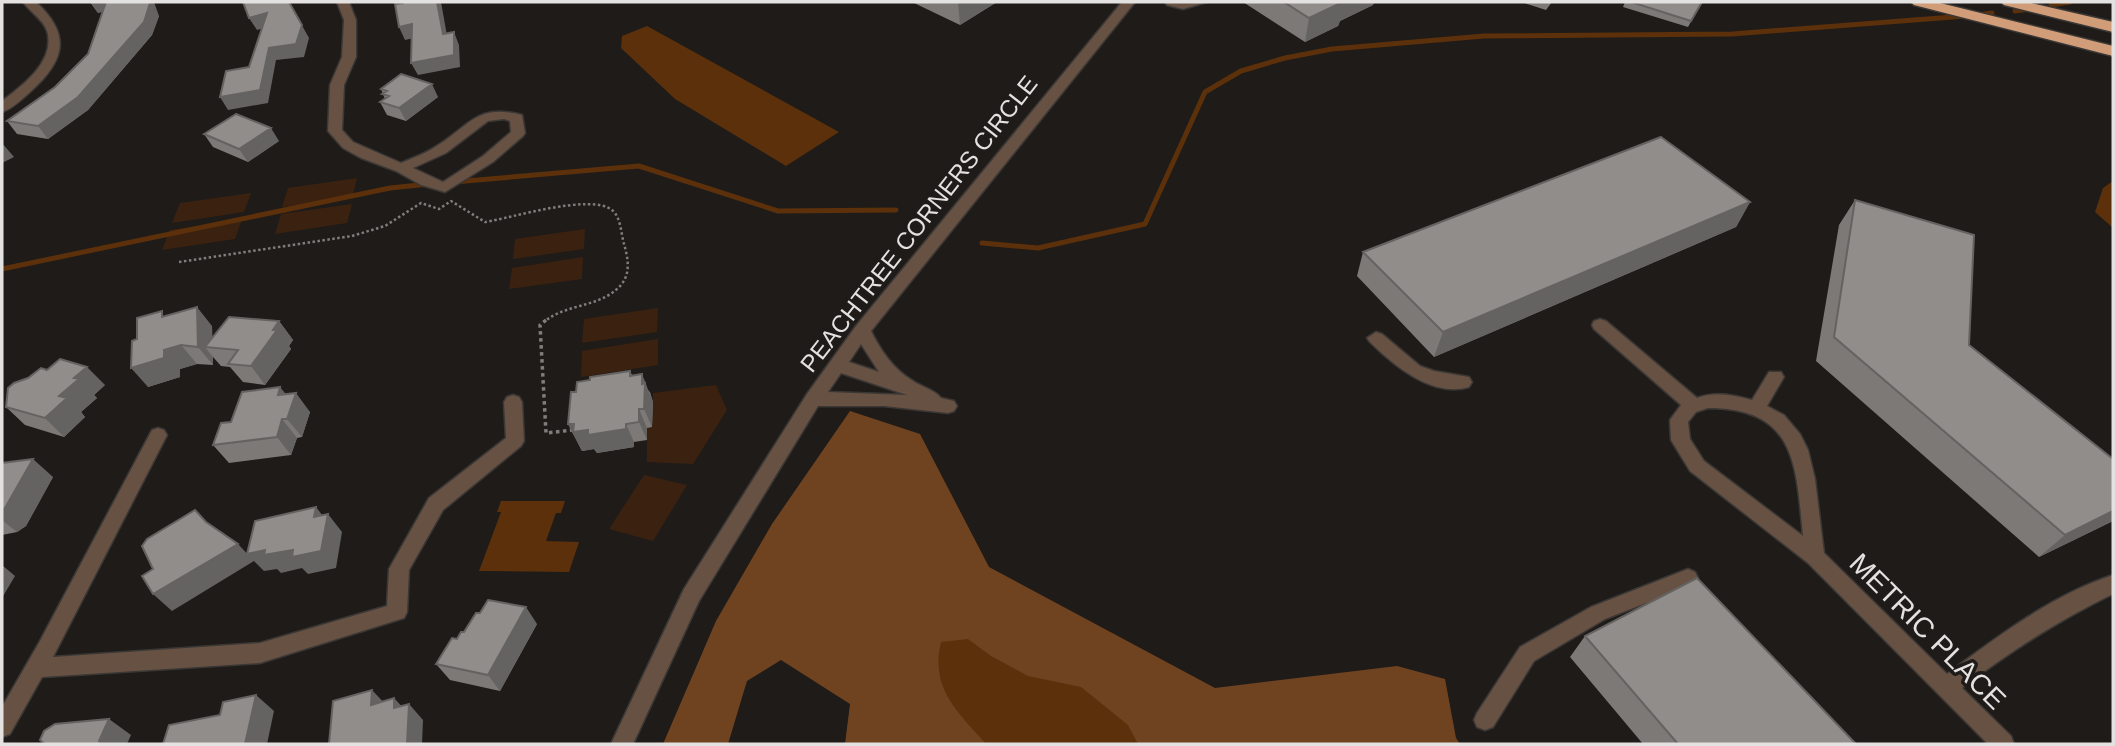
<svg xmlns="http://www.w3.org/2000/svg" width="2115" height="746" viewBox="0 0 2115 746" font-family="Arial,sans-serif">
	<rect width="100%" height="100%" fill="#1e1b19"/>
	<path fill="#3b2210" d="M357,178L352,198L282,207L288,188Z
		M251,193L244,212L172,223L180,203Z
		M352,204L347,223L275,234L281,214Z
		M242,219L235,239L162,250L170,230Z
		M585,229L584,249L513,259L515,239Z
		M583,257L582,279L509,289L512,268Z
		M658,308L657,332L582,343L584,319Z
		M658,339V365L581,377L582,351Z
		M716,385L727,410L693,464L647,462V428L652,427L653,393Z
		M644,475L687,485L653,541L609,529Z"/>
	<path fill="#704320" d="M850,411L920,434L989,567L1215,688L1397,666L1445,679L1456,738L1460,744H845L850,704L781,660L747,681L728,744H663L716,621L772,524Z"/>
	<path fill="#5b300a" d="M647,26L839,132L786,166L675,99L621,48L622,36Z
		M2113,181V228L2095,212L2103,188Z
		M501,501H565L561,513H556L546,541L579,542L569,572L479,571L501,512H497Z
		M968,639L991,656L1028,676L1081,687L1128,725L1138,744H986C957,711 930,689 941,642Z"/>
	<g fill="none" stroke-linecap="round" stroke-linejoin="round">
		<path stroke="#5b300a" stroke-width="5" d="M2051,5L2070,2
			M2015,11L2030,9
			M1977,15L1992,13
			M454,182L639,166L778,211L896,210
			M982,243L1038,248L1145,224L1205,92L1241,71L1285,58L1332,49L1484,36L1732,34L1966,16
			M2,269L390,188L429,184"/>
		<defs>
			<path id="minor" d="M23,2H36C73,36 64,62 29,93C21,100 12,109 2,112V101C22,86 56,61 47,31C43,19 30,12 23,2Z
				M337,2H349L356,20V57L344,85L342,130L353,142L401,163C412,158 425,154 435,147C470,126 476,103 522,115L525,133L523,136L493,162L445,192L421,185L396,171L361,158L343,148L328,131L330,85L342,57L344,20ZM504,119L510,121L511,132L483,156L443,182L413,168L446,153L488,121Z
				M1122,2H1135L871,331C881,351 893,369 913,381C922,387 935,390 941,398L954,401L957,406L954,411L948,413L884,406H818L699,601L633,744H611L684,589L807,394L856,326ZM861,344L879,372L849,362ZM841,373L907,395L828,392Z
				M1165,2H1207L1183,9L1167,5Z
				M1600,319L1606,321L1697,398C1716,391 1733,395 1752,400L1769,372H1781L1784,377L1767,406L1784,415L1800,434L1808,450L1815,479L1824,553L1947,674C1998,636 2052,595 2113,575V594C2057,621 2011,651 1962,688L2011,736L2014,744H1988L1808,563L1690,471L1671,440L1670,420L1681,405L1594,329L1592,325L1594,321ZM1708,408C1797,408 1796,466 1803,536L1704,461L1690,439L1688,422L1696,412Z
				M1376,332L1382,334L1420,366L1434,371L1469,377L1472,382L1469,387C1433,398 1394,366 1370,342L1367,338Z
				M513,395L519,397L522,402L524,441L521,446L443,510L409,570L407,612L404,618L260,663L42,677L10,734L2,737V707L40,641L152,430L158,428L164,430L167,435L53,657L260,643L387,606L389,569L429,498L506,438L504,402L507,397Z
				M1688,569L1695,572L1698,578L1695,584L1605,619L1534,661L1493,727L1485,730L1477,727L1474,720L1477,713L1520,647L1591,607Z"/>
			<path id="highway" d="M1911,2H1936L2113,46V56L1914,5Z
				M2001,2H2027L2113,22V32L2004,5Z"/>
		</defs>
		<use href="#minor" stroke="#3a3735" stroke-width="3"/>
		<use href="#highway" stroke="#3a3735" stroke-width="3"/>
		<path stroke="#807e7c" stroke-width="2.5" stroke-dasharray="2.5 2.5" stroke-linecap="butt" d="M179,262L352,236L385,226L421,203L439,209L451,201L485,222C512,218 590,193 612,210C621,217 621,234 624,244C628,258 631,273 621,285C601,308 566,303 544,322"/>
		<path stroke="#807e7c" stroke-width="3.5" stroke-dasharray="3.5 3.5" stroke-linecap="butt" d="M546,320L540,325L546,433L573,430"/>
		<use href="#minor" fill="#665143" fill-rule="evenodd"/>
		<use href="#highway" fill="#d09d78" fill-rule="evenodd"/>
	</g>
	<path fill="#7c7977" d="M90,2L159,16L152,35L88,110L48,139L17,134L7,121L55,87L88,54L103,11L98,13Z
		M912,2H997L960,25Z
		M1243,2H1374L1373,5L1340,21L1338,26L1305,42Z
		M1521,2H1552L1546,10Z
		M1625,2H1702L1688,27L1623,7Z
		M381,89L438,97L406,121L387,115L380,102L385,99Z
		M204,134L279,141L248,162L213,147Z
		M1855,200L1969,345L2113,521L2039,557L1816,361L1839,225Z
		M1750,202L1736,227L1434,357L1357,276L1363,252Z
		M166,316L212,326V339L279,321L293,340L289,346L291,349L265,385L243,382L230,367L221,366L213,357V365L197,364L180,369V377L148,387L137,339Z
		M630,371L632,375L650,392L653,402L652,427L647,428V440L634,442V447L597,453L594,449L582,451L568,424L576,392L590,380Z
		M105,385L94,395L97,398L81,412L85,417L64,437L25,425L6,407Z
		M286,394L310,412L302,437L297,438L291,455L229,463L213,445Z
		M2,463L53,477L26,526L17,532L2,535Z
		M537,624L500,691L450,680L436,664L464,632Z
		M1585,636L1856,744H1643L1570,657Z"/>
	<path fill="#656361" d="M90,2H113L117,8L98,13Z
		M150,2H154L159,16L152,35L88,110L48,139L38,126Z
		M289,2L309,38L304,57L276,60L268,103L228,110L220,97L269,48Z
		M437,2H441L449,47L443,34Z
		M958,2H997L960,25Z
		M1338,2H1374L1373,5L1340,21L1338,26L1305,42L1309,18Z
		M267,13L274,25L257,30L249,18Z
		M412,24L418,37L405,40L399,27Z
		M454,32L459,45L460,67L418,75L411,63Z
		M432,84L438,97L406,121L399,108Z
		M271,128L279,141L248,162L239,149Z
		M2,143L14,157L2,163Z
		M1750,202L1736,227L1434,357L1443,332Z
		M197,307L212,326L213,348L205,347L213,357V365L198,347Z
		M279,321L293,340L289,346L291,349L265,385L251,366Z
		M181,345L197,364L180,369V377L148,387L131,368L164,350Z
		M87,367L105,385L94,395L97,398L81,412L85,417L64,437L45,418L59,396L74,378Z
		M642,374L653,402L652,427L644,409Z
		M280,387L293,403L296,393L310,412L302,437L287,419L278,395Z
		M639,409L647,428V440L639,422Z
		M282,419L297,438L291,455L277,437Z
		M568,424H626L634,442V447L597,453L594,449L582,451Z
		M33,459L53,477L26,526L17,532L2,520V510Z
		M316,507L326,520L328,514L342,532L336,568L308,574L302,568L281,573L277,569L264,571L247,554L265,550H293L314,517Z
		M2113,511V521L2039,557L2065,535Z
		M238,544L254,561L172,611L153,594Z
		M2,565L15,576L2,598Z
		M526,607L537,624L500,691L488,675Z
		M372,690L387,706L371,705Z
		M256,695L274,711L267,744H245Z
		M394,698L408,713L409,704L423,720L422,744H406L394,708Z
		M109,719L131,735L127,744H101L99,741Z"/>
	<path fill="#908d8a" stroke="#656361" stroke-width="2" d="M106,2H150V3L144,22L78,97L38,126L7,121L55,87L88,54Z
		M243,2H289L302,25L296,44L269,48L260,90L220,97L226,71L249,67L267,13L249,18Z
		M403,2H437L443,34L454,32V55L411,63L412,24L399,27L395,4L403,3Z
		M1284,2H1343L1309,18Z
		M1631,2H1702L1691,21Z
		M401,74L432,84L399,108L380,102L389,96L382,94L387,91L381,89Z
		M236,114L271,128L239,149L204,134Z
		M1661,137L1750,202L1443,332L1363,252Z
		M1855,200L1974,235L1969,345L2113,459V511L2065,535L1834,337Z
		M197,307L198,347L181,345L164,350V358L131,368L132,341L137,339V318L162,311V317Z
		M229,317L279,321L273,330H277L251,366L228,364L238,350L205,347Z
		M60,359L87,367L74,378L79,379L59,396L67,398L45,418L6,407L8,388L14,383L28,378L41,368L47,370Z
		M630,371V376L642,374V384L645,383L644,409H639V422L626,424V429L588,435V430L573,432L574,424H568L571,392H576L577,382L590,380V377Z
		M280,387L278,395L296,393L287,419H282L277,437L213,445L221,423L231,422L242,392Z
		M33,459L5,508L2,510V463Z
		M316,507L314,517L328,514L321,551L292,557L293,550L264,555L265,550L247,554L255,521Z
		M195,510L206,522L238,544L153,594L142,576L153,569L142,546L147,539Z
		M1697,578L1856,744H1678L1585,636Z
		M488,600L526,607L488,675L436,664L452,638L457,639L461,632H464L476,613H480Z
		M372,690L371,705L394,698V708L409,704L407,744H329L333,701Z
		M256,695L245,744H163L169,725L220,715L223,702Z
		M109,719L99,741L101,744H45L40,740L44,731L55,724Z"/>
	<g text-anchor="middle" stroke-width="7" stroke-linejoin="round" paint-order="stroke">
		<g font-size="24" fill="#e4e2e1" stroke="#1e1b19">
			<text transform="translate(919 224) rotate(-52)" y="8">PEACHTREE CORNERS CIRCLE</text>
		</g>
		<g font-size="28" fill="#e4e2e1" stroke="#1e1b19">
			<text transform="translate(1928 631) rotate(45)" y="10">METRIC PLACE</text>
		</g>
	</g>
	<rect width="2115" height="746" fill="none" stroke="#e4e2e1" stroke-width="7"/>
</svg>
